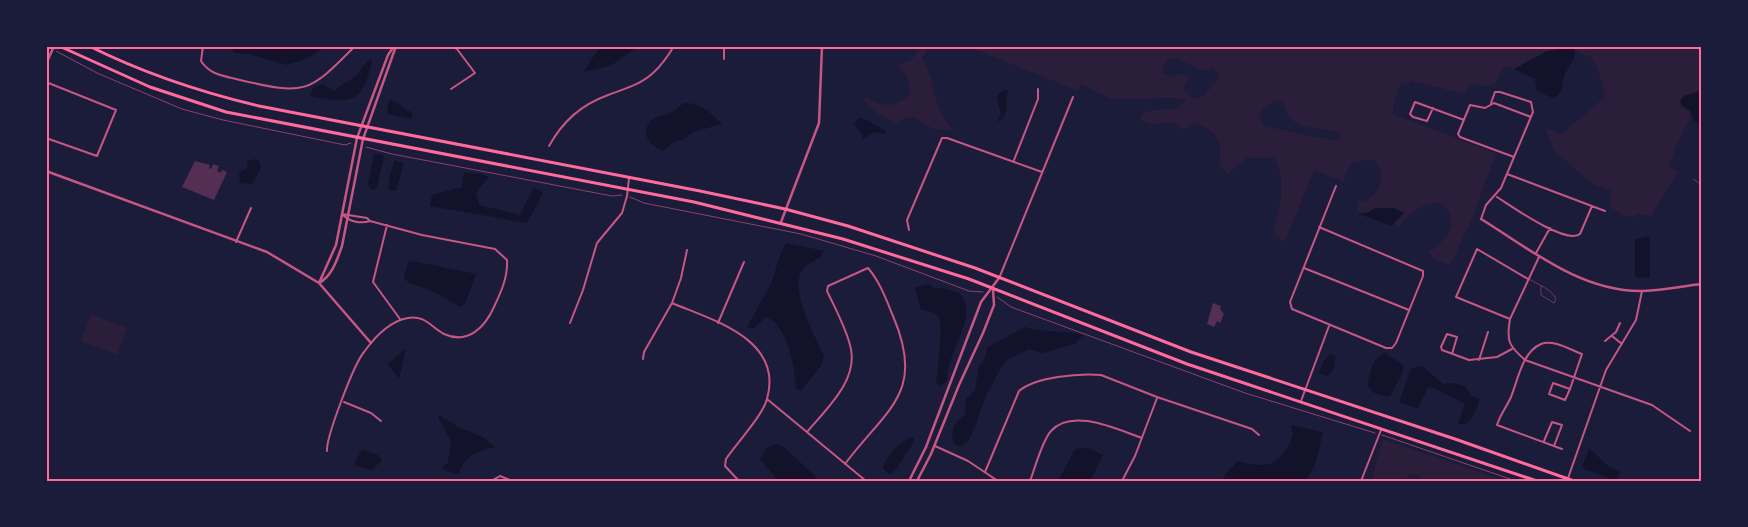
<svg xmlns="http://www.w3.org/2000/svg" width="1748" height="527" viewBox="0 0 1748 527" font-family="'Fira Sans',sans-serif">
	<rect width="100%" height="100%" fill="#1b1b3a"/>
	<path fill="#2a1e3b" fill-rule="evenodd" d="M921,46H929L922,58C939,85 930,111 956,131L933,129L914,117L901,120L900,124C882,117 872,113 862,96C883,105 889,111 910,95C911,82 907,75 898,66L912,59Z
		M967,46H1702V78H1700L1702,79V90L1684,96L1680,101L1682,106L1690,111L1691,116L1677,144L1669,166L1678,172L1651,216L1636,214L1635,217L1624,216L1610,207L1611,191L1591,183L1554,150L1545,128L1558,132L1560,135L1605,97L1598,70L1591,57C1582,56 1574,47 1570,47C1549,49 1533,59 1514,69L1504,66L1495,84C1485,87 1478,83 1468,86L1465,94L1416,82L1411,81L1408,85L1400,83L1392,114L1496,153L1473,216L1450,266L1433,258L1428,251C1434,250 1437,247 1441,242C1454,227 1455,220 1443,204C1427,200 1407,214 1399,227L1394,224L1404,213C1381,203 1378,213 1357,213L1358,199L1364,202C1380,193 1390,172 1372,159L1351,163L1344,177L1347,182L1314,171L1284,243L1273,231C1280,208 1287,179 1274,157H1248L1227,174L1219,165C1222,142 1219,132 1196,123L1183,130L1175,123L1150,124L1140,120L1142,114L1153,110L1177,109L1186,100L1176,98L1111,99L1081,84L1078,91ZM1177,59L1203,71L1213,67L1219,77L1204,96L1193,99L1184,89L1189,77L1184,74L1171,77L1162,73L1166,60ZM1277,100L1283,102C1289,133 1317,126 1341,133L1339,140H1330L1264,126L1259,116L1262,108Z
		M91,314L127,328L117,355L81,341Z
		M1383,439L1506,481H1424L1419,476L1410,473L1406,481H1371Z"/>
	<path fill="#12122b" d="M230,46H326L308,58L287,65L250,54L234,53Z
		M601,46H639L610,66L583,72Z
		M1570,47L1574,48C1576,61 1570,64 1565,74C1561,84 1565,92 1553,98L1537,91L1535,79L1514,69L1547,51Z
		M370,60L372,61C362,105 350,104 310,96L313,88L323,84L334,91C341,84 350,81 357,75C362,70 363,64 370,60Z
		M1004,90H1008C1004,101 1012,114 997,122L1001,115L997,96Z
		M1702,90V125L1694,121L1690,111L1682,106L1680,101L1684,96Z
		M391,100C401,103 403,111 413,112L411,119L388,114L387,105Z
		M684,103C701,103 710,112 722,124L693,132L683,140L675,141L663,151C647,145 638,129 656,117C659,115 664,116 668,114C673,112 679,107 684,103Z
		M859,118L867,120L886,131L885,134L874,132L861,140L863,135L854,125Z
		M374,154L384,155L378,184L377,188L371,190L368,184Z
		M256,159L260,162L261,168L252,184L240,183L239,173L247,168L248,161Z
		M395,160L404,164L396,191L389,190V178Z
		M464,173L481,174L489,177L476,192L479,205L520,215L534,187L543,193L527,223L430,206L432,195L462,187Z
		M1375,208H1394L1404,213L1391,226L1357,213H1367Z
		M1650,236V278L1635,277V239Z
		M786,243L824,251C821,260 810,261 804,268C787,286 815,337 824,356L821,366L801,391L796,388C795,368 788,325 766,317L753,329L747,327L771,284L780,256Z
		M412,261L476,274L465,304L460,307L437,293L408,282L404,278L408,263Z
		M930,284L934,288H943L960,294C980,317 946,351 947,380L941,386L936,382C938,371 943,327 939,318C935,312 927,311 921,309L915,289L916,287Z
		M1025,327C1044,334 1062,329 1083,335L1075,344L1042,353L1029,349L1005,361L986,395L975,427L968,442L960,447L954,444C950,431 954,422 965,415L966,399L975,390L979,365L983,363L988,347Z
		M406,348L399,379L388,364Z
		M1384,353L1404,365L1402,374L1390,396C1381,396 1372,394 1368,386C1369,374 1372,359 1384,353Z
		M1330,354L1335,356C1335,365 1335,371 1327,376L1319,373L1323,362Z
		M1422,366L1443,384L1452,383L1465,386L1470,395L1479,399C1478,409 1473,419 1464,425L1458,423L1465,404L1433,387L1427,389L1418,409L1399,402L1411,369Z
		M439,415L458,427L483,437L495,447C476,452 466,454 458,474L443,470L444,465L448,463L451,441L438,418Z
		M1291,425L1323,432L1316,462L1306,481H1222L1226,474L1238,461C1268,470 1282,465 1293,435Z
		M912,437L915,440L896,469L889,475L883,468C885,457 900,441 912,437Z
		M777,444L785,448L816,477L815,481H778L760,459L766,448Z
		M1088,448L1103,455L1090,481H1058L1075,449Z
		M1589,448L1610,468L1620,472L1617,481L1582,468Z
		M362,449L378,455L382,461L371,470L354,465Z"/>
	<path fill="#542f53" d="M195,161L210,165L209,168L211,169L213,164L219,166L217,171L221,173L222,170L227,172L214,200L182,187Z
		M1213,303L1221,306L1220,309L1224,314L1220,323L1217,321L1214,327L1207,324Z"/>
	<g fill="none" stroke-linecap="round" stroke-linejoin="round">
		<path stroke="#ff6b9d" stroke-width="0.5" d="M56,51L97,73L182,109L223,120L345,145L351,143
			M366,147L392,154L612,196L622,195
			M630,197L644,203L801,234L876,256L969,291L983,292
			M997,297L1011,307L1245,393L1375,433
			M1382,435L1516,481"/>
		<path stroke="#c65784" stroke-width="0.5" d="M1693,179L1702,185
			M1529,279C1537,284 1553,290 1556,299L1554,303L1541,295V286"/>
		<path stroke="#c65784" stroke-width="2" d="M203,46L201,61C210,75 224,76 240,80C305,95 308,94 355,46
			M402,46L407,48L411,46
			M724,46V59
			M46,82L116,110L97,156L46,138
			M451,89L475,73L457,49L451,46
			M1433,108L1427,121L1413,117L1410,114L1415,102L1464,120
			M549,146C563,121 581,105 608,95C624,89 640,85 653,73C661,66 668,56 674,46
			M1514,157L1460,137L1458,134L1470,105L1485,108L1494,103L1531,117
			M1014,160L1038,99V89
			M1507,174L1605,211
			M1497,197C1511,206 1566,245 1580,234L1592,206
			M343,215C350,222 361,224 370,221
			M1481,219L1486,205L1501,188L1533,112L1531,102L1500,92H1495L1491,103
			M387,225L373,282L400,319
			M1319,227L1423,271V276L1396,343L1392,348H1386L1292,309L1290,302L1336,186
			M909,230L907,220L942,138H947L1042,172
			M236,242L251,208
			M1536,253L1550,228
			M1539,257L1510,319C1506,341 1509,346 1525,360L1652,405L1690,431
			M1304,268L1409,310
			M1000,276L1073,97
			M672,303C712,320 784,339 767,399C763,415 736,444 726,459L725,466L739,481
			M1510,319L1456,297L1477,249L1528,279
			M570,323L583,290L597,243L622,213L627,196L629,178
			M718,323L744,262
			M1612,336L1622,344
			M1605,341L1616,332L1620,323
			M1452,354L1457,337L1447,334L1441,347L1442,350L1469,360L1497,357L1512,349
			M643,359L644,352L672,303L681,278L687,250
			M1479,360L1488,332
			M1553,383L1570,389L1565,400L1549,394Z
			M767,399L866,481
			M1301,401L1329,326
			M344,402L371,413L381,421
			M807,432C827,408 860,379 850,345C845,326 835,308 827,291L828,286L868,268C880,282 886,299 893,316C926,393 887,408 845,464
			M1544,441L1552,422L1562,425L1554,446
			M935,446L968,461L998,481
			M1562,449L1497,425C1500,415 1507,406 1511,397C1518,380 1522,352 1541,344C1553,339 1571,350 1582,354L1570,389
			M327,451C326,437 354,364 364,352C374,338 390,321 408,318C425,315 431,327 444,334C468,345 485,327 494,307C501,292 508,277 507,260L495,249L422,235L370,221L367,218L342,214
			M985,472L1019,391C1035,377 1079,373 1101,375L1157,397L1252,429L1259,435
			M491,481L500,476L512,481
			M1030,481C1035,468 1042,441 1051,431C1072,407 1118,430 1142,438
			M1122,481L1135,456L1157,398
			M1361,481L1381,430
			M1567,481L1606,370L1636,320L1642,291"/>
		<path stroke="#c65784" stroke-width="2.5" d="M46,64L54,46
			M46,171L267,252L319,283L371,343
			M1481,219C1530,249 1580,291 1640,291C1661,291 1682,286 1702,284
			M781,222L819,123L822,46
			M319,283C332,276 337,260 342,246L363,139L396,46
			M319,283L336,245L357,138L388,55L394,46
			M909,481L926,447L981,302L999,278
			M917,481L931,454L959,385L983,333L994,305L993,289"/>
		<path stroke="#ff6b9d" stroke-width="3" d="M59,46L150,87L226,112L694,202L843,239L969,279L1187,364L1537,481
			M89,46C143,73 200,92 259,106L700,191L785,209L848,226L975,268L1191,352L1455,439L1574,481"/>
	</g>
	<rect width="1748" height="527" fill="none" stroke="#1b1b3a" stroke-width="95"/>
	<rect x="48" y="48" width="1652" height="432" fill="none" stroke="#ff6b9d" stroke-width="2"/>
</svg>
